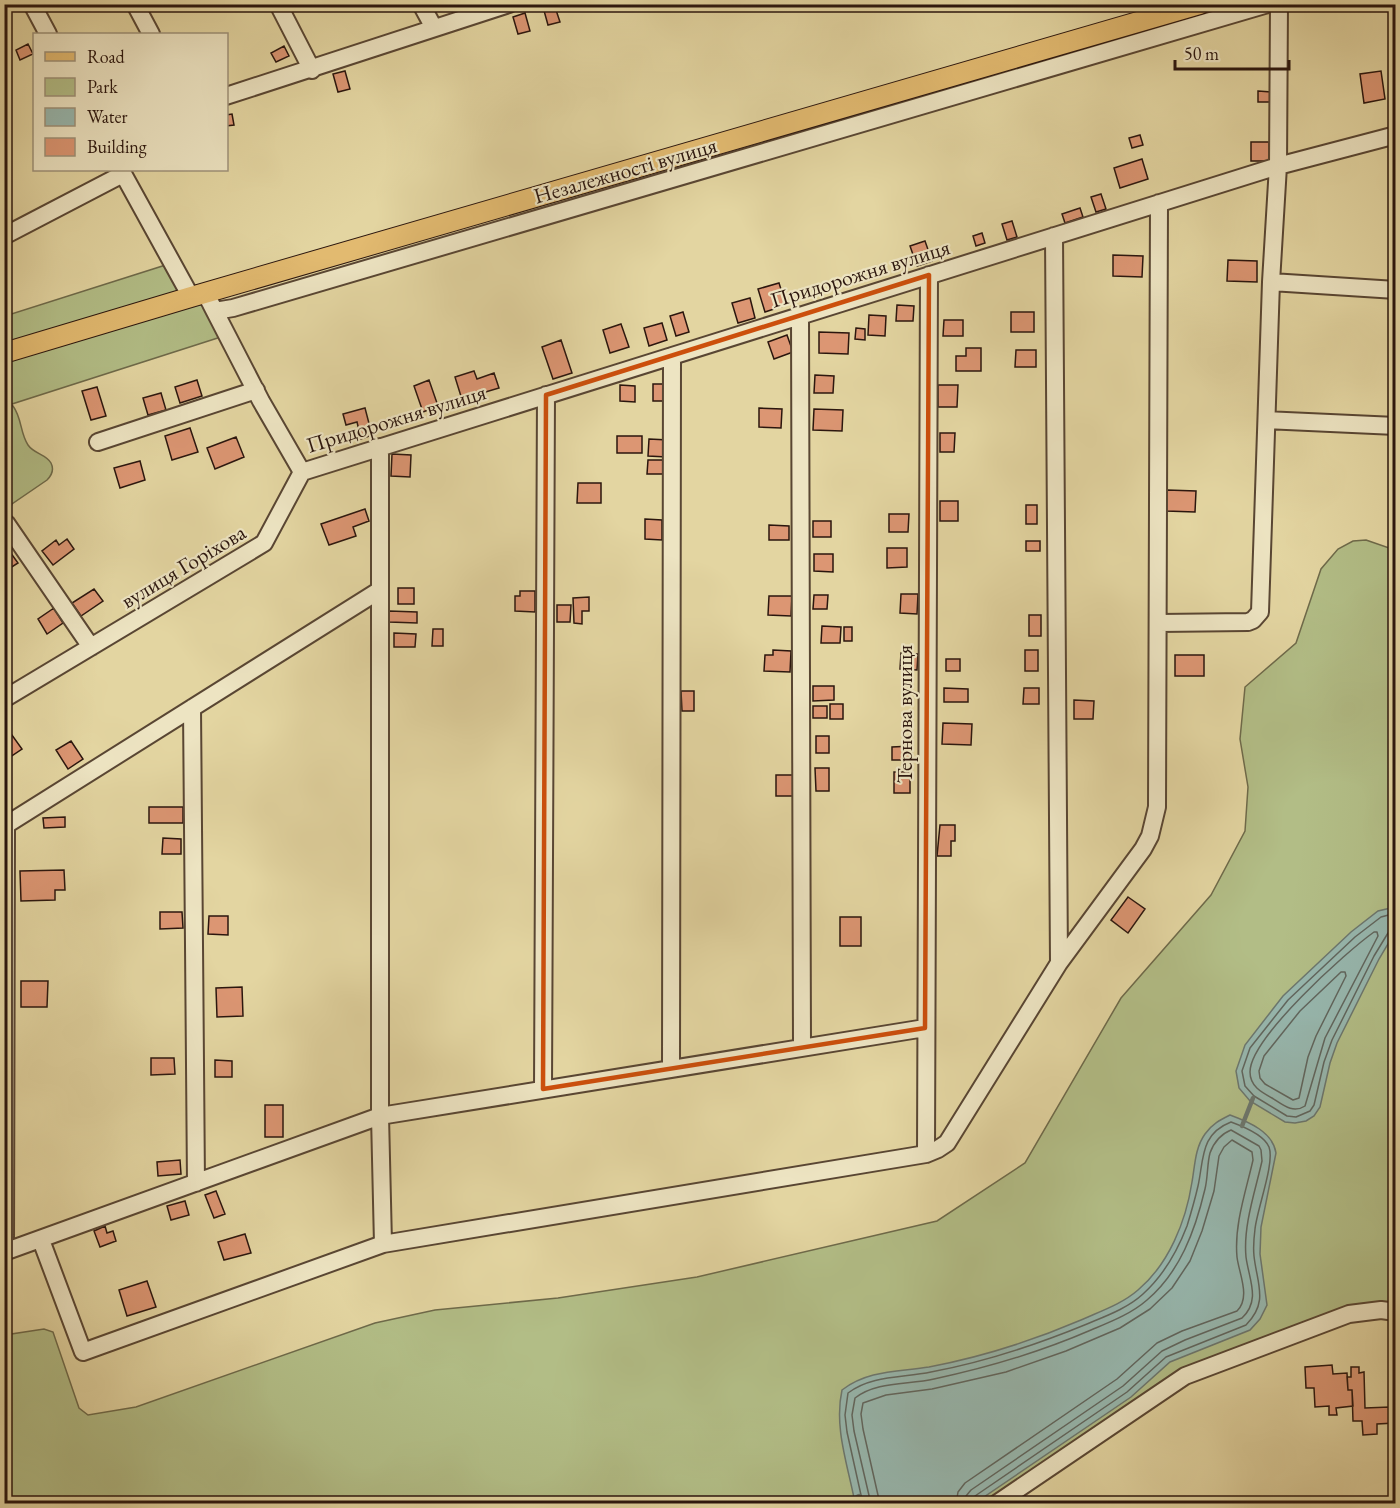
<svg xmlns="http://www.w3.org/2000/svg" width="1400" height="1508" viewBox="0 0 1400 1508" font-family="'EB Garamond',serif">
	<rect width="100%" height="100%" fill="#e3d5a1"/>
	<filter id="stains"><feTurbulence type="fractalNoise" baseFrequency=".00333" numOctaves="4"/><feColorMatrix values="0 0 0 0 .2 0 0 0 0 .09 0 0 0 0 .02 0 0 0 .5 -.17"/></filter>
	<radialGradient id="worn" r=".72"><stop offset=".6" stop-color="#630" stop-opacity="0"/><stop offset="1" stop-color="#630" stop-opacity=".3"/></radialGradient>
	<path fill="#b2bd86" stroke="#6e6a4a" stroke-width="1.5" d="M172,263L190,297L205,293L227,335L9,405L13,406C22,418 20,433 28,445C34,454 46,454 51,463C54,469 52,475 47,480L12,504L5,523V316Z
		M1366,540L1395,550V1312L1381,1310L1200,1369L996,1503L5,1504V1335L44,1329L53,1332L79,1408L88,1415L136,1407L375,1323L435,1310L558,1298L697,1277L937,1221L1025,1163L1121,998L1211,895L1245,831L1248,787L1240,739L1245,687L1296,643L1321,569L1338,549L1353,541Z"/>
	<path fill="#97b7ae" stroke="#6c776e" stroke-width="1.5" d="M1395,907V932L1379,959L1337,1043L1330,1063L1320,1107L1314,1116L1306,1121L1295,1123L1285,1122L1250,1101L1239,1088L1236,1071L1245,1045L1283,996L1351,932L1378,911Z
		M1230,1115C1249,1122 1273,1132 1276,1153L1261,1227L1260,1254L1267,1305L1260,1319L1250,1330L1170,1362L1131,1397L975,1503H859L854,1498C847,1463 834,1426 842,1390C868,1370 898,1372 929,1367C982,1357 1032,1341 1081,1320C1101,1311 1122,1304 1138,1290C1169,1264 1186,1221 1192,1182C1195,1165 1195,1148 1205,1134C1212,1124 1220,1120 1230,1115Z"/>
	<g fill="none" stroke-linecap="round" stroke-linejoin="round">
		<path stroke="#61665e" stroke-width="1.5" d="M1396,913L1381,917L1355,937L1288,1000L1250,1048L1242,1071L1245,1086L1254,1096L1287,1116L1296,1117L1310,1111L1314,1105L1324,1062L1332,1040L1374,956L1388,933L1396,930
			M1374,932H1377L1378,936L1325,1038L1305,1106C1293,1114 1283,1105 1272,1098C1261,1092 1250,1086 1250,1072C1250,1038 1346,952 1374,932Z
			M1341,972H1345L1346,976L1316,1036L1308,1057L1299,1098L1293,1100L1265,1084L1260,1078L1259,1071L1264,1056L1300,1011Z
			M863,1504L847,1432L845,1415L848,1393C872,1375 903,1378 931,1372C985,1362 1036,1345 1087,1324C1106,1316 1128,1308 1143,1294C1164,1275 1177,1252 1187,1226C1191,1213 1195,1199 1198,1186C1204,1159 1200,1134 1231,1122C1242,1126 1264,1135 1269,1147C1275,1163 1257,1209 1255,1229C1254,1237 1253,1247 1254,1256C1257,1284 1269,1302 1246,1325L1166,1357L1127,1392L975,1496L972,1504
			M871,1504L854,1431L852,1415L855,1398C877,1381 908,1385 934,1379C990,1367 1038,1353 1091,1330C1110,1322 1131,1314 1147,1300C1180,1272 1195,1231 1205,1189C1208,1177 1207,1164 1210,1153C1214,1142 1221,1134 1231,1130L1259,1146L1261,1150L1262,1161C1255,1192 1243,1226 1246,1257C1249,1280 1261,1300 1242,1318L1185,1340L1162,1351L1123,1386L971,1490L966,1496L965,1504
			M880,1504L863,1429L861,1414L863,1403L886,1395L932,1389L1006,1372L1066,1351L1120,1328L1150,1309L1172,1288L1190,1261L1202,1231L1214,1191L1219,1156L1224,1147L1232,1140L1252,1152L1253,1160C1246,1191 1234,1225 1237,1257C1239,1274 1251,1297 1237,1311L1182,1331L1157,1343L1117,1379L965,1483L958,1492L956,1504"/>
		<path stroke="#6c776e" stroke-width="4.5" d="M1242,1126L1253,1098
			M844,1504L859,1496"/>
	</g>
	<path fill="#dc9673" stroke="#2b160e" stroke-width="1.5" d="M554,4L560,22L548,25L543,7Z
		M525,13L530,31L518,34L513,17Z
		M28,44L33,54L20,60L16,50Z
		M284,46L289,56L276,62L271,53Z
		M345,71L350,89L338,92L333,74Z
		M1381,71L1385,99L1364,103L1360,74Z
		M1258,91L1271,92V102H1258Z
		M232,114L234,125L226,126V115Z
		M1140,135L1143,145L1132,148L1129,138Z
		M1251,142H1269V161H1251Z
		M1142,159L1148,179L1120,188L1114,168Z
		M1101,194L1106,209L1096,212L1091,197Z
		M1080,208L1083,217L1065,223L1062,214Z
		M1012,221L1017,237L1007,240L1002,224Z
		M982,233L985,243L976,246L973,236Z
		M925,241L932,261L917,266L910,246Z
		M1113,255L1143,256L1142,277L1113,276Z
		M1228,260L1257,261V282L1227,281Z
		M779,283L786,305L765,312L758,289Z
		M750,298L755,318L738,323L732,303Z
		M897,305L914,306L913,321H896Z
		M683,312L689,332L676,336L670,316Z
		M1011,312H1034V332H1011Z
		M869,315L886,316L885,336L868,335Z
		M944,320H963V336H943Z
		M662,323L667,340L649,346L644,328Z
		M621,324L629,347L610,353L603,330Z
		M856,328L865,329V340L855,339Z
		M819,332L849,333L848,354L819,353Z
		M787,335L793,352L774,359L768,342Z
		M561,340L572,373L553,379L542,347Z
		M966,348H981V371H956V356H966Z
		M1016,350H1036V367H1015Z
		M474,371L477,379L494,373L499,388L482,393L484,400L464,406L455,377Z
		M815,375L834,376L833,393H814Z
		M197,380L202,396L180,403L175,387Z
		M429,380L438,406L423,412L414,386Z
		M653,384H664L663,401H653Z
		M620,385L635,386V402L620,401Z
		M938,385H958L957,407H938Z
		M97,387L106,416L91,420L82,391Z
		M161,393L166,410L148,415L143,398Z
		M365,408L372,435L361,439L357,422L346,425L343,414Z
		M759,408L782,409L781,428L759,427Z
		M814,409L843,410L842,431L813,430Z
		M190,428L198,452L172,460L165,436Z
		M940,433H955L954,452H940Z
		M617,436H642V453H617Z
		M236,437L244,457L215,469L207,448Z
		M649,439L668,440L667,457L648,456Z
		M392,454L411,455L410,477L391,476Z
		M648,460H667L666,474H647Z
		M140,461L145,480L120,488L114,468Z
		M578,483H601V503H577Z
		M1167,490L1196,491L1195,512L1166,511Z
		M940,501H958V521H940Z
		M1026,505H1037V524H1026Z
		M365,509L369,521L353,527L356,536L329,545L321,524Z
		M889,514H909L908,532H889Z
		M645,519L662,520V540L645,539Z
		M813,521H831V537H813Z
		M769,525L789,526V540H769Z
		M67,539L74,549L53,565L42,551L56,540L59,545Z
		M1026,541H1040V551H1026Z
		M5,545L18,563L4,572V546Z
		M887,548H907V567L887,568Z
		M814,554H833V572L814,571Z
		M398,588H414V604H398Z
		M94,589L103,601L81,616L72,603Z
		M520,591H535V612L515,611V596H520Z
		M901,594H918L917,614L900,613Z
		M814,595H828L827,609H813Z
		M769,596H792L791,616L768,615Z
		M589,597V611H582V624L574,623L573,598Z
		M557,605H571L570,622H557Z
		M54,608L63,623L47,634L38,619Z
		M389,611L417,612V623L389,622Z
		M1029,615H1041V636H1029Z
		M822,626L841,627L840,643H821Z
		M844,627H852V641H844Z
		M433,629H443V646H432Z
		M394,633L416,634L415,647H394Z
		M773,650L791,651L790,672L764,671L765,655H773Z
		M1025,650H1038V671H1025Z
		M901,653L918,654L917,670L900,669Z
		M1175,655H1204V676H1175Z
		M946,659H960V671H946Z
		M813,686H834V700L813,701Z
		M944,688L968,689V702H944Z
		M1024,688H1039V704H1023Z
		M681,691H694V711H682Z
		M1074,700L1094,701L1093,719H1074Z
		M830,704H843V719H830Z
		M813,706H827V718H813Z
		M943,723L972,724L971,745L942,744Z
		M4,724L22,749L4,761Z
		M816,736H829V753H816Z
		M71,741L83,759L68,769L56,750Z
		M912,746V760H892V747Z
		M815,768H829V791H816Z
		M894,772H910V793H894Z
		M776,775H793V796H776Z
		M149,807H183V823H149Z
		M65,817V827L44,828L43,818Z
		M940,825H955V841H951V856H937Z
		M163,838L181,839V854H162Z
		M64,870L65,890H55V900L21,901L20,871Z
		M1128,897L1145,909L1128,933L1111,920Z
		M160,912H182L183,928L160,929Z
		M209,916H228V935L208,934Z
		M840,917H861V946H840Z
		M21,981H48L47,1007H21Z
		M242,987L243,1016L217,1017L216,988Z
		M151,1058H174L175,1074L151,1075Z
		M215,1060L232,1061V1077H215Z
		M265,1105H283V1137H265Z
		M180,1160L181,1174L158,1176L157,1162Z
		M216,1191L225,1214L214,1218L205,1195Z
		M185,1201L189,1215L171,1220L167,1206Z
		M105,1226L107,1233L113,1231L116,1241L100,1247L94,1231Z
		M245,1234L251,1253L224,1260L218,1242Z
		M147,1281L156,1307L127,1316L119,1290Z
		M1332,1365L1333,1374L1347,1373L1348,1390H1352L1353,1406L1336,1408L1337,1415H1329V1406L1315,1407L1314,1388H1306L1305,1367Z
		M1351,1367H1359V1373L1364,1372L1365,1408L1390,1407L1393,1410L1395,1423L1377,1424V1434L1363,1435L1362,1421H1353L1352,1390H1348L1347,1377H1351Z"/>
	<g fill="none" stroke-linecap="round" stroke-linejoin="round">
		<defs>
			<path id="minor" d="M32,4L48,34
				M135,4L151,34
				M278,4L312,70
				M421,4L434,28
				M226,96L509,4
				M121,170L191,297
				M4,236L123,174
				M1054,236L1059,963
				M1271,282L1396,290
				M193,296L205,293L215,311L233,308L1268,4
				M800,316L802,1047
				M1267,420L1396,426
				M98,442L256,390
				M380,447V1116L383,1244
				M302,472L1278,166L1279,4
				M6,523L91,647
				M1159,623L1248,622L1253,620L1260,612L1271,282L1278,166L1396,135
				M4,699L264,543L302,472L261,401L211,304
				M192,708L196,1183
				M671,1069L672,356
				M543,1089L546,395
				M926,1154L929,275
				M41,1240L83,1352L383,1244L926,1154L938,1149L947,1143L1059,963L1143,849L1150,836L1157,807L1159,203
				M4,1252L380,1116L925,1028
				M5,1252L6,825L380,590
				M996,1504L1185,1376L1349,1314L1381,1310L1396,1312"/>
			<path id="major" d="M4,353L191,297L1200,4"/>
		</defs>
		<use href="#minor" stroke="#594633" stroke-width="20"/>
		<use href="#major" stroke="#2b160e" stroke-width="22"/>
		<use href="#minor" stroke="#ede4c2" stroke-width="16"/>
		<use href="#major" stroke="#e2ba70" stroke-width="20"/>
	</g>
	<path fill="none" stroke="#cc4f0c" stroke-width="4.5" stroke-linejoin="round" d="M929,275L925,1028L543,1089L546,395Z"/>
	<g text-anchor="middle" stroke-width="4.5" stroke-linejoin="round" paint-order="stroke">
		<g font-size="22" fill="#2b160e" stroke="#ede4c2">
			<text transform="translate(625 170) rotate(-16)" y="8">Незалежності вулиця</text>
			<text transform="translate(860 273) rotate(-17)" y="8">Придорожня вулиця</text>
			<text transform="translate(396 418) rotate(-17)" y="8">Придорожня вулиця</text>
			<text transform="translate(183 566) rotate(-31)" y="8">вулиця Горіхова</text>
			<text transform="translate(904 714) rotate(-90)" y="8">Тернова вулиця</text>
		</g>
	</g>
	<rect width="1400" height="1508" fill="none" stroke="#e3d5a1" stroke-width="24"/>
	<rect x="6" y="6" width="1388" height="1496" fill="none" stroke="#2b160e" stroke-width="3"/>
	<rect x="12" y="12" width="1376" height="1484" fill="none" stroke="#2b160e" stroke-width="1.5"/>
	<rect x="33" y="33" width="195" height="138" fill="#ede4c2" stroke="#9f927a" stroke-width="1.5"/>
	<rect x="45" y="52" width="30" height="9" fill="#e2ba70" stroke="#9f927a" stroke-width="1.5"/>
	<text x="87" y="63" font-size="18" fill="#2b160e">Road</text>
	<rect x="45" y="78" width="30" height="18" fill="#b2bd86" stroke="#9f927a" stroke-width="1.5"/>
	<text x="87" y="93" font-size="18" fill="#2b160e">Park</text>
	<rect x="45" y="108" width="30" height="18" fill="#97b7ae" stroke="#9f927a" stroke-width="1.5"/>
	<text x="87" y="123" font-size="18" fill="#2b160e">Water</text>
	<rect x="45" y="138" width="30" height="18" fill="#dc9673" stroke="#9f927a" stroke-width="1.5"/>
	<text x="87" y="153" font-size="18" fill="#2b160e">Building</text>
	<path d="M1175 60v9h114v-9" fill="none" stroke="#2b160e" stroke-width="3"/>
	<text x="1184" y="60" font-size="18" fill="#2b160e" stroke="#ede4c2" stroke-width="4.5" paint-order="stroke">50 m</text>
	<rect width="100%" height="100%" filter="url(#stains)"/>
	<rect width="100%" height="100%" fill="url(#worn)"/>
</svg>
